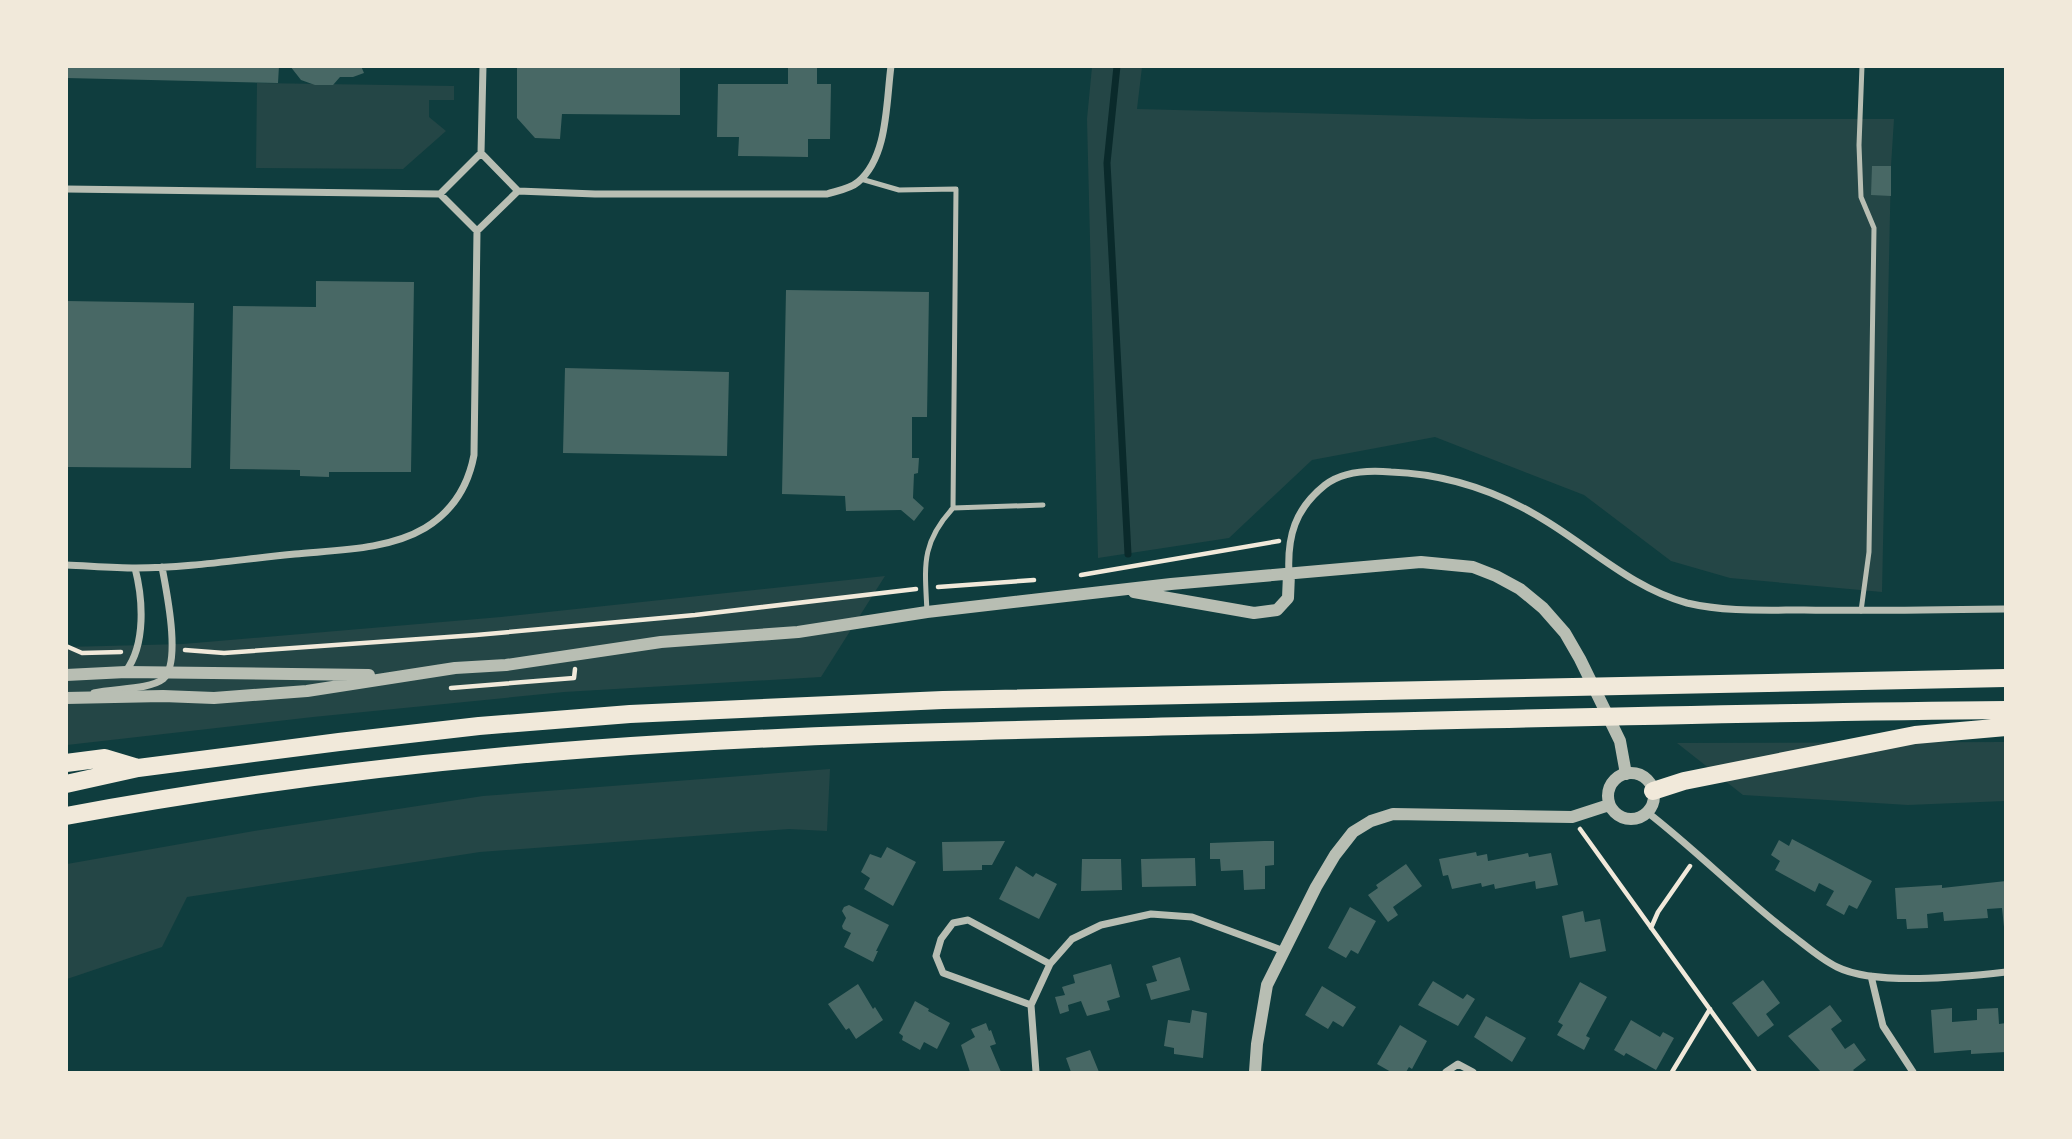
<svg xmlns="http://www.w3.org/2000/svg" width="2072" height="1139" viewBox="0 0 2072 1139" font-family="'Noto Sans',sans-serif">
	<rect width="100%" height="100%" fill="#0f3d3e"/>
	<path fill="#244646" d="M1092,67H1142L1137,109L1534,119H1894L1891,166L1882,592L1730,578L1671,561L1584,495L1435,437L1312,460L1229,538L1098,558L1087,119Z
		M257,83L454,86V100H429V117L446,131L403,169L256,168Z
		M885,576L821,677L564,692L313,717L67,745L66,647L183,644L501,617Z
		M2005,742V801L1908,805L1743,795L1677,743Z
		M830,769L827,831L789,829L480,852L187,897L162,947L67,979V864L254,831L483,796Z"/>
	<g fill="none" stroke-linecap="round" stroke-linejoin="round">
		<path stroke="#0a2a2b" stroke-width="7" d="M1117,66L1107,163L1128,554"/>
	</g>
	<path fill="#486865" d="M66,66H279L278,83L66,78Z
		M290,66H361L364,73L353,77H340L333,85H315L301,80Z
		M517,66H680V115L562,114L560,139L535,138L517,118Z
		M788,66H817V84H831L830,139H808V157L738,156L739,137H717L718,84H788Z
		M1872,166H1891V196L1871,195Z
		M316,281L414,282L411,472H329V477L300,476V470L230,469L233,306L316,307Z
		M786,290L929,292L927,417H912V458H919L918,473L914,474L913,498L924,508L914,521L901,510L846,511L845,496L782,494Z
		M66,301L194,303L191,468L66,467Z
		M565,368L729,372L727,456L563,453Z
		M1792,839L1872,881L1857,909L1849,905L1844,915L1826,905L1834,891L1819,883L1815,892L1775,870L1780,861L1771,855L1779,840L1789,846Z
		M1005,841L992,865H982V870L943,871L942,842Z
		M1264,841H1274V865L1265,866V889L1244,890L1243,870L1221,871L1220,859H1210V843Z
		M887,847L916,862L893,906L864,889L870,878L861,872L870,854L881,858Z
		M1476,852L1477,856L1487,854L1488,861L1528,853L1529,857L1551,853L1558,885L1536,889L1535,881L1495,889L1494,884L1482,887L1481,883L1452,889L1448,875L1443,876L1439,859Z
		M1195,858L1196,886L1142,887L1141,859Z
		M1082,859H1121L1122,890L1081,891Z
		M1406,864L1422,886L1393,907L1398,915L1388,922L1368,895L1378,888L1376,885Z
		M1016,866L1033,877L1036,873L1057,884L1039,919L999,899Z
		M2006,881V927H2004L2002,908L1987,909L1988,918L1944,921L1943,912L1927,914L1928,928L1907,929L1906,919H1897L1895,888L1942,885V888Z
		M849,905L889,925L876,951H878L873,962L844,947L851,933L843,929L842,926L846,918L842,911L844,907Z
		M1350,907L1376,921L1358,954L1351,950L1346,958L1328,948Z
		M1583,911L1585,922L1600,919L1606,951L1570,958L1562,916Z
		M1180,957L1190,990L1151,1000L1146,984L1157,981L1152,966Z
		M1111,964L1120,997L1107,1001L1110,1010L1087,1016L1081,1001L1068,1005L1069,1011L1060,1014L1055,997L1065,995L1062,987L1075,983L1073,975Z
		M1763,980L1780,1003L1766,1014L1774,1025L1758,1037L1732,1003Z
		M1433,981L1463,999L1467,994L1475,999L1458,1026L1418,1005Z
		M1580,982L1607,997L1586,1036L1590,1038L1584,1050L1557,1035L1563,1025L1558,1022Z
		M858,984L873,1009L875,1007L883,1020L856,1039L849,1028L846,1030L828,1004Z
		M1322,986L1356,1007L1343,1027L1333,1021L1328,1029L1305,1015Z
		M915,1001L929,1009L928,1011L950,1023L937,1049L924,1042L920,1050L902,1040L903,1036L899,1033Z
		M1830,1005L1842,1021L1831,1029L1845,1049L1854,1043L1866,1060L1853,1070L1855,1072H1821L1788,1036Z
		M1952,1008V1022L1977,1020V1009L1998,1008L1999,1024L2006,1023V1052L1971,1054V1050L1934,1053L1931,1010Z
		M1192,1010L1207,1013L1203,1058L1174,1054V1048L1164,1046L1168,1020L1190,1023Z
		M1486,1016L1526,1038L1512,1062L1474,1037Z
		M1631,1020L1660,1037L1663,1032L1674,1038L1656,1070L1626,1053L1624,1056L1614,1050Z
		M986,1023L989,1031L991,1030L996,1044L990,1046L1001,1072H970L961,1045L975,1037L971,1029Z
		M1400,1025L1427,1041L1412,1069L1409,1067L1406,1072H1391L1377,1064Z
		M1090,1050L1099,1072H1071L1066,1058Z"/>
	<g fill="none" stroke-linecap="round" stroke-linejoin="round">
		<path stroke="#f1e9da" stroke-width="4.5" d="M1081,575L1279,541
			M938,587L1034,580
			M66,646L82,653L121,652
			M185,650L224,653L476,635L695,615L916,589
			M451,688L574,678L575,669
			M1580,829L1755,1072
			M1651,928L1658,912L1690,866
			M1672,1072L1710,1009"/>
		<path stroke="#b8beb3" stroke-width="5" d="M861,179L899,190L956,189L953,508C920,544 925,567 927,612
			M953,508L1043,505
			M1861,611L1869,552L1874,228L1861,197L1859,145L1862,66"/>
		<path stroke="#b8beb3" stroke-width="7" d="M481,153L518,191L477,231L440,194Z
			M481,153L483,66
			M66,189L440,194
			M518,191L595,194H827C836,191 850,189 858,182C888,157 886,103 891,66
			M66,565C90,566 113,568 136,568C189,568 242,559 295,554C337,550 388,550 425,528C453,511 468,487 474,455L477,231
			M1289,574C1287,536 1295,509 1325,485C1343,471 1369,470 1391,472C1447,474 1498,491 1546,521C1592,549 1634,589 1687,603C1725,612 1765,610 1804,610C1871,611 1938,610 2006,609
			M126,671C146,644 143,599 135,568
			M94,693C113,688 149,690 163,679C182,663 166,589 162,567
			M1647,812C1696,850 1740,895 1789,933C1804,944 1820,959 1837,967C1875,986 1962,977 2006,972
			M1871,976L1883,1026L1913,1072
			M1031,1005L943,973L936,956L941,939L953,923L968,920L1050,964
			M1036,1072L1031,1005L1050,964L1072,939L1101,925L1151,914L1192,917L1284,951
			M1446,1072L1458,1064L1473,1072"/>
		<path stroke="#b8beb3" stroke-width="12" d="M1134,592L1254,613L1277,610L1288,598L1289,574
			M66,675L126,672L369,675
			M66,698L163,696L214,698L307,691L455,668L506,665L661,642L798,632L927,612L1171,584L1421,562L1473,567L1496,576L1520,589L1543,608L1565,633L1580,659L1620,741L1626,774
			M1608 796a23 23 0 1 1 46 0a23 23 0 1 1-46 0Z
			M1255,1072L1257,1044L1267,985L1316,887L1335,855L1353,832L1371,821L1393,814L1572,817L1609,805"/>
		<path stroke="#f1e9da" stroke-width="18" d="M66,763L105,758L135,767
			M66,784L138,768L339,742L479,726L630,714L943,700L2006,678
			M1653,791L1684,781L1915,735L2006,727
			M66,816C239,784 414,762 589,749C804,733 1019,730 1234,725C1491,720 1748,712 2006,710"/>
	</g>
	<rect width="2072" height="1139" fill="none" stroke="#f1e9da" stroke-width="136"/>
</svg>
